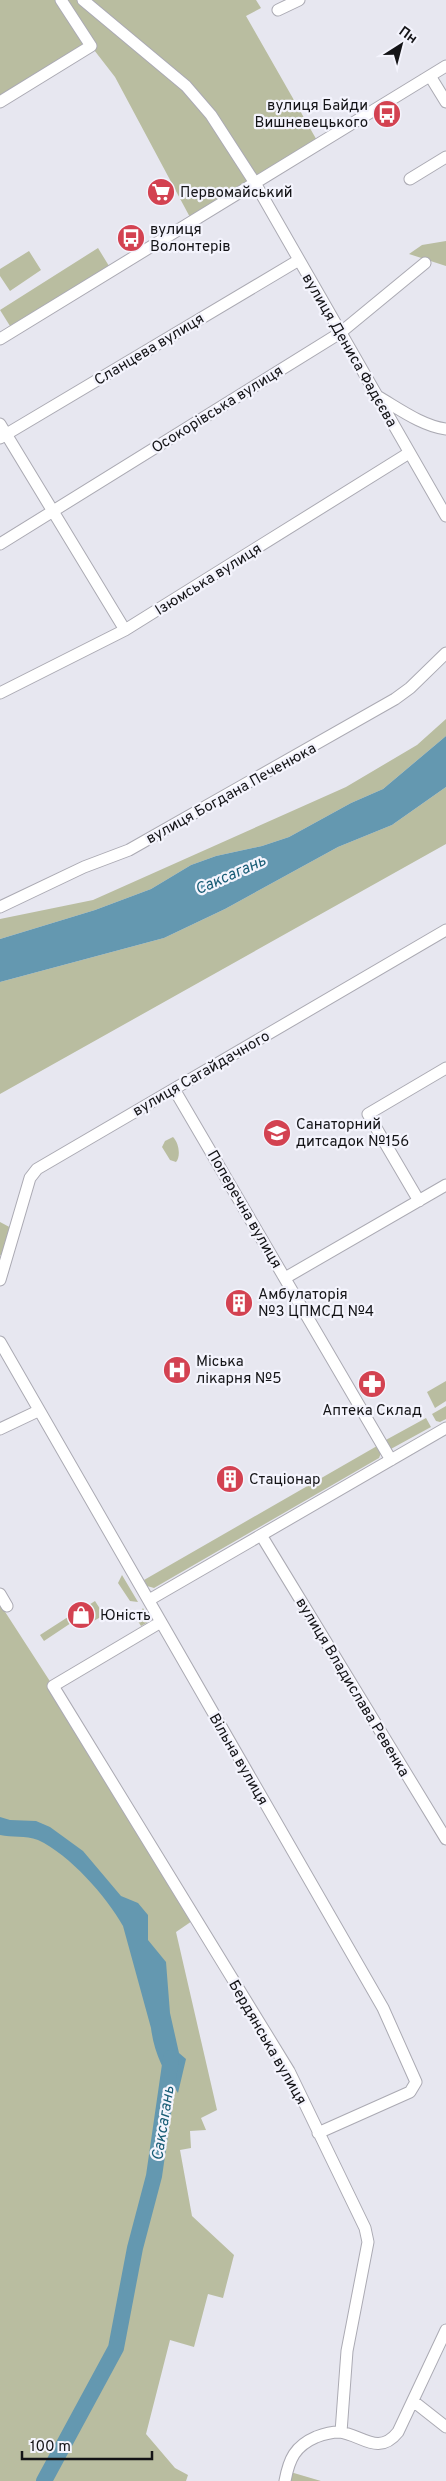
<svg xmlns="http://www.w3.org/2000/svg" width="446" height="2481" viewBox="0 0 446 2481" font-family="Overpass,sans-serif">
	<rect width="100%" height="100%" fill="#e7e7f0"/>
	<path fill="#b9bda0" d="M0,0H256L261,8L246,16L319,144L192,221L115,77L91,46L0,102Z
		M446,241V266L409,254L422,245Z
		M98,248L109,266L10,326L0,310Z
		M29,251L41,270L10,291L0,276V269Z
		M446,719V736L383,789L351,803L289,837L262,846L216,856L191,865L151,889L95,910L0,939V919L93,900L346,787L417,745Z
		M446,787V844L0,1094V982L164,938L225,909L338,847L392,825Z
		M173,1137C179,1143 181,1156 176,1162L170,1160L162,1147L165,1141Z
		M0,1222L15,1230L7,1258L0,1255Z
		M446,1381V1401L435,1408L427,1392Z
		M446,1406V1419L440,1422L436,1421L432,1414Z
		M426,1418L431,1427L389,1450L384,1441Z
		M377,1446L381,1453L379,1458L154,1588L147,1586L144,1580Z
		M122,1575L138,1602L130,1601L118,1583Z
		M95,1601L104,1615L92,1622L84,1608Z
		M0,1604L53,1686L195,1919L176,1932L217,2110L201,2118L206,2130L190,2131L191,2148L180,2150L192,2216L234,2255L223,2298L208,2294L194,2347L170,2340L146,2434L175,2468L188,2475L186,2481H0Z
		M143,1608L150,1621L141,1626L136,1618Z
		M71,1615L74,1621L44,1641L40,1635Z
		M287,2471L321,2481H285Z"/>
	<path fill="#6498b0" d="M446,736V787L392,825L338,847L225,909L164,938L0,982V939L95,910L151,889L191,865L216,856L262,846L289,837L351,803L383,789Z
		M0,1817L10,1820L36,1821L50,1827L83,1851L121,1896L138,1903L148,1915V1940L166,1962L170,2013L179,2053L186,2059L178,2093C164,2072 154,2053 151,2028L123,1926C106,1896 70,1855 38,1840C25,1835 12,1838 0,1835Z"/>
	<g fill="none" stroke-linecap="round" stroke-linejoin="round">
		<path stroke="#6498b0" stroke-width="16" d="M44,2481L116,2348L135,2248L154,2176L171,2058"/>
		<defs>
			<path id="minor" d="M83,0L186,86L211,115L255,183L446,516
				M278,10L299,0
				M430,76L446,102
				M0,102L91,46L61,0
				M410,179L446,157
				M0,339L446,66
				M377,396C398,408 422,426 446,429
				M0,424L125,630
				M0,438L299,260
				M0,544L340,333L425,263
				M0,693L125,630L409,453
				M0,907L84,867L129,850L395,699L410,688L446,653
				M174,1089L391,1460
				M419,1201L368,1114L446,1068
				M285,1278L446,1185
				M0,1280L30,1178L37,1169L446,930
				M0,1342L383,2008L416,2082L410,2092L318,2133
				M0,1429L38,1411
				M261,1535L446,1839
				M0,1594L7,1606
				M149,1600L446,1428
				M161,1622L53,1686L289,2071L365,2228L368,2242L347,2351L341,2432
				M413,2401L446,2427
				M285,2481C289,2459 295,2446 316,2437C324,2434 330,2432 339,2432C361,2434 378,2457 398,2432L446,2330"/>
		</defs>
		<use href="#minor" stroke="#abaab3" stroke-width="13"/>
		<use href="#minor" stroke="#fff" stroke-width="11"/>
	</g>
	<defs>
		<symbol id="bus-disc" viewBox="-11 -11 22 22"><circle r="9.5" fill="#d34251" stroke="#f4f4fd"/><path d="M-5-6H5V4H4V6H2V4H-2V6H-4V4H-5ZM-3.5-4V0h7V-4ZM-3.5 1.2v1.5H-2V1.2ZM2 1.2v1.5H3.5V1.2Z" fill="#fff"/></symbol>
		<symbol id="supermarket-disc" viewBox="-11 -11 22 22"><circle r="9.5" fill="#d34251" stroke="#f4f4fd"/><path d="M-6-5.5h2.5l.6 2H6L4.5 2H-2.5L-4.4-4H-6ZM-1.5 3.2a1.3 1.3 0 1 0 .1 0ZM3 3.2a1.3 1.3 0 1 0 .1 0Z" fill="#fff"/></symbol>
		<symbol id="school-disc" viewBox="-11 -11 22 22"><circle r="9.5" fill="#d34251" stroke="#f4f4fd"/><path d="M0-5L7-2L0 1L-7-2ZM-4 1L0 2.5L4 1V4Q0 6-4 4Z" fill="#fff"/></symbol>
		<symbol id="building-disc" viewBox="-11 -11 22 22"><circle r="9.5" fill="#d34251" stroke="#f4f4fd"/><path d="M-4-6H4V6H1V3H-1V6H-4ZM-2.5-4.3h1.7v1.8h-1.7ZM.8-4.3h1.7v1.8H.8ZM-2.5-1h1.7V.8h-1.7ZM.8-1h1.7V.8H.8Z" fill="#fff"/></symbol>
		<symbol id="hospital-disc" viewBox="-11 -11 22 22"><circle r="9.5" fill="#d34251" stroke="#f4f4fd"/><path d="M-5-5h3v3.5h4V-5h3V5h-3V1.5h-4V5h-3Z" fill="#fff"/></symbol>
		<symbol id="pharmacy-disc" viewBox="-11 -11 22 22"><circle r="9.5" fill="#d34251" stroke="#f4f4fd"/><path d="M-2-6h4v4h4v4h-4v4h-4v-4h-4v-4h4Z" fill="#fff"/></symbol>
		<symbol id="shop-disc" viewBox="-11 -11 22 22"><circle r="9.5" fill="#d34251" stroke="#f4f4fd"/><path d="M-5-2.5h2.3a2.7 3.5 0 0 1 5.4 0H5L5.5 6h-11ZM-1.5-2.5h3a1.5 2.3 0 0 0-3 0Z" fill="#fff"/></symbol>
	</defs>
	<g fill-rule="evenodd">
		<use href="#bus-disc" x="371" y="98" width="32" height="32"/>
		<use href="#supermarket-disc" x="145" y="176" width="32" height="32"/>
		<use href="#bus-disc" x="115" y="222" width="32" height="32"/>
		<use href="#school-disc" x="261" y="1117" width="32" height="32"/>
		<use href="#building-disc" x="223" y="1287" width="32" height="32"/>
		<use href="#hospital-disc" x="161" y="1354" width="32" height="32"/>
		<use href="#pharmacy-disc" x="356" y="1368" width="32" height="32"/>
		<use href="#building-disc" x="214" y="1463" width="32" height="32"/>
		<use href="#shop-disc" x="65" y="1599" width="32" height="32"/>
	</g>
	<g text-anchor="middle" stroke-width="4.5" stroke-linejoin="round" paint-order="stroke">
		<g font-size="15" fill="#141417" stroke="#f4f4fd" text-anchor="start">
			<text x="368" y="110" text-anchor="end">вулиця Байди<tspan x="368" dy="17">Вишневецького</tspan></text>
			<text x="180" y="197">Первомайський</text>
			<text x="150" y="234">вулиця<tspan x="150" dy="17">Волонтерів</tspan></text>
			<text x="296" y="1129">Санаторний<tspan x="296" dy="17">дитсадок №156</tspan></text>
			<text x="258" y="1299">Амбулаторія<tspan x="258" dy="17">№3 ЦПМСД №4</tspan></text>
			<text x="196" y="1366">Міська<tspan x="196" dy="17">лікарня №5</tspan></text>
			<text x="372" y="1415" text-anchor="middle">Аптека Склад</text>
			<text x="249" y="1484">Стаціонар</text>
			<text x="100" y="1620">Юність</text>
		</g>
		<g font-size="15" fill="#141417" stroke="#f4f4fd">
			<text transform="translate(149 349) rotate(-31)" y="5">Сланцева вулиця</text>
			<text transform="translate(350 350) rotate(60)" y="5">вулиця Дениса Фадєєва</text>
			<text transform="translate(217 409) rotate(-32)" y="5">Осокорівська вулиця</text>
			<text transform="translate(208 579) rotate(-32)" y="5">Ізюмська вулиця</text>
			<text transform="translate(231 793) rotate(-29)" y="5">вулиця Богдана Печенюка</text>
			<text transform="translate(201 1073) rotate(-30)" y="5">вулиця Сагайдачного</text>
			<text transform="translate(245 1209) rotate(60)" y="5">Поперечна вулиця</text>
			<text transform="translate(353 1687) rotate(59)" y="5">вулиця Владислава Ревенка</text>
			<text transform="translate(239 1759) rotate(60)" y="5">Вільна вулиця</text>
			<text transform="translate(268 2042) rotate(60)" y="5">Бердянська вулиця</text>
		</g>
		<g font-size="16" font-style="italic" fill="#195d76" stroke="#f4f4fd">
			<text transform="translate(230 874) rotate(-24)" y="6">Саксагань</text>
			<text transform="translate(162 2123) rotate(-81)" y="6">Саксагань</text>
		</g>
	</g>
	<g transform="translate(401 45) rotate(36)" stroke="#f4f4fd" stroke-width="4" paint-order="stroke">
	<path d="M0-4L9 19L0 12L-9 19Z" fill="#141417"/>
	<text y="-8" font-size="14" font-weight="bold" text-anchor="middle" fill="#141417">Пн</text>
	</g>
	<path d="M22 2451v8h130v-8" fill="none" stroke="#141417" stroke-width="2.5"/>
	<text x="30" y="2451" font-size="15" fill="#141417" stroke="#f4f4fd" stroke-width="4" paint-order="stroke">100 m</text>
</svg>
